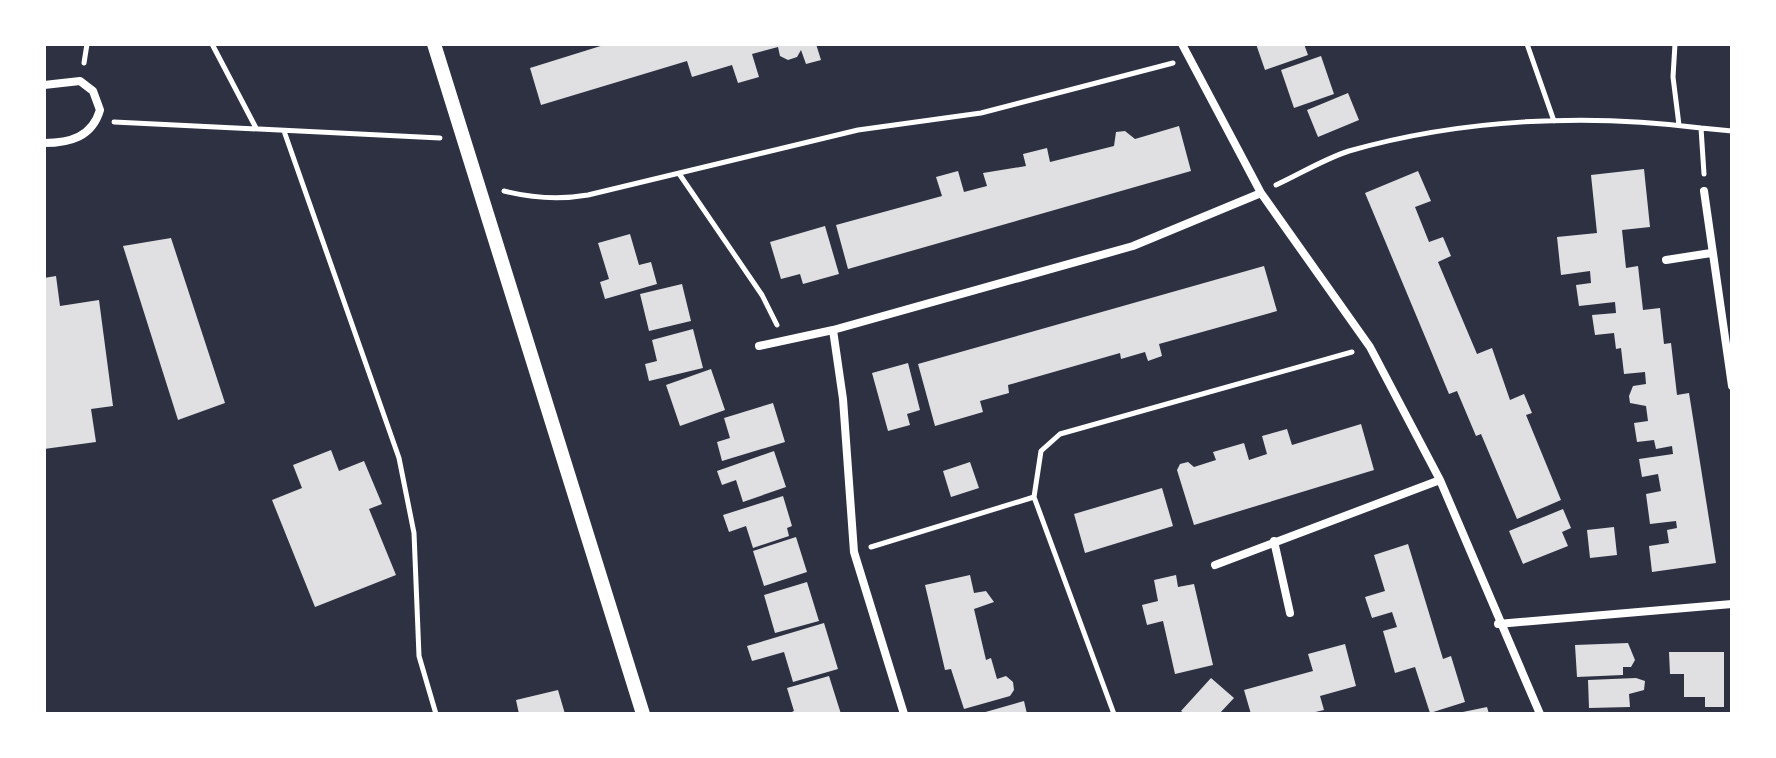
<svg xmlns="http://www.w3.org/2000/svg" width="1776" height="758" viewBox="0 0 1776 758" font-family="Figtree,sans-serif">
	<rect width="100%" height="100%" fill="#2d3142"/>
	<path fill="#e0e0e3" d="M607,44H816L821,60L806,64L801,50L797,57L788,60L780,56L778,47L752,54L759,77L738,83L732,65L692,77L687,61L541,105L530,68Z
		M1256,44H1304L1308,55L1265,70Z
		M1321,56L1334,94L1294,108L1281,70Z
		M1348,93L1359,120L1318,137L1307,110Z
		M1179,126L1191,171L848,269L836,225L942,196L936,177L958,171L964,192L987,186L983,173L1026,166L1023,154L1047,148L1050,162L1114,146L1116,132L1125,131L1135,139Z
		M1644,169L1650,227L1622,230L1626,268L1638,266L1643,310L1660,308L1664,344L1671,343L1677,395L1689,393L1716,563L1652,572L1649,546L1669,543L1667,530L1677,528L1676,521L1650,524L1646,494L1661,491L1658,474L1642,477L1639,459L1673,454L1672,446L1656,449L1654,440L1637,442L1634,423L1648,421L1646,406L1630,403L1629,396L1633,386L1646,384L1645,372L1624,374L1621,348L1616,349L1614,333L1595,335L1592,315L1616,313L1615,302L1579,306L1576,285L1591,283L1590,271L1561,275L1557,237L1597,233L1591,175Z
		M1418,171L1431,201L1415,207L1429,242L1443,237L1451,256L1438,262L1477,354L1492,348L1510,400L1524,394L1532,413L1526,415L1561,500L1517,519L1481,434L1476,436L1457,391L1449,394L1365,193Z
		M825,226L839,274L803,284L800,274L781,279L770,242Z
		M630,234L639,265L651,262L657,284L605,299L600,282L609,279L598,243Z
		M171,238L225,403L178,420L123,246Z
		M1264,266L1277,311L1159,344L1162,356L1148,361L1145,352L1121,359L1120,353L1008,385L1009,393L980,401L983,412L935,426L918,364Z
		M56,276L60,306L99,300L113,406L91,409L96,442L44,449V278Z
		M682,284L691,321L649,331L640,294Z
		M693,329L703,368L649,381L645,364L657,361L652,340Z
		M908,363L920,410L907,414L910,425L888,431L872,373Z
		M711,369L725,410L680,426L666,385Z
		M773,403L785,442L722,461L717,442L730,438L724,418Z
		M1361,424L1374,470L1194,525L1177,470L1180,464L1188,462L1194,467L1216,460L1213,452L1244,443L1249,460L1267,454L1262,436L1287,429L1292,445Z
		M331,450L339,471L364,461L382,504L369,509L396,575L315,607L272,500L302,488L293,465Z
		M774,451L786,487L743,502L736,480L722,485L717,471Z
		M970,462L979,488L951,497L943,471Z
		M1162,488L1173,526L1085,553L1074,514Z
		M783,496L792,526L787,528L789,536L753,548L746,526L729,532L723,515Z
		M1563,509L1571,528L1562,532L1568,546L1523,564L1509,531Z
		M1614,527L1617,555L1590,558L1587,530Z
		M796,537L807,572L764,586L753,551Z
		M1408,544L1443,659L1451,656L1465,702L1430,713L1415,667L1395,673L1383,631L1397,627L1392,612L1372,618L1365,597L1385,591L1374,555Z
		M970,575L974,593L986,591L994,602L974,609L986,660L991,658L997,679L1006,676L1013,682L1014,690L1010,696L964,709L951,669L945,670L925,585Z
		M1176,575L1178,587L1194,584L1213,665L1175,674L1163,621L1147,625L1142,605L1158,601L1154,580Z
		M807,582L819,621L775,633L764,595Z
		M824,623L838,669L793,682L784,652L752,661L747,646Z
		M1628,643L1635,660L1631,667H1623V675L1577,677L1575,645Z
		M1345,644L1356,686L1320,696L1324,710L1307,714H1251L1244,690L1313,671L1308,654Z
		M1669,652H1724V707H1705V697H1684V674H1670Z
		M829,676L841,714H787L794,711L787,688Z
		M1211,678L1234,698L1219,714H1185L1181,711Z
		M1636,678L1645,681L1644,690L1629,694L1630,707L1589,708L1588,680Z
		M558,690L565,714H519L516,700Z
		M1024,701L1027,714H982V713Z
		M1487,707L1489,714H1458V713Z"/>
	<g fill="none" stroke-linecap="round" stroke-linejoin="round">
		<path stroke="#fff" stroke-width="5" d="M212,44L256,128
			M1527,44L1554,121
			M1675,44L1673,77L1679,125
			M84,63L87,44
			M114,122L440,138
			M1701,128L1732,131
			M284,131L399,458L414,533L419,656L436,714
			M680,175L762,295L777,325
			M1276,185C1300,174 1324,159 1349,151C1461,119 1586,113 1701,128L1704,174
			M504,191C532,198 559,200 588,195L858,130L981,113L1173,63
			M1034,497L1041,451L1060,434L1352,352
			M871,547L1034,497L1114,714"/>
		<path stroke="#fff" stroke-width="8" d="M1182,44L1261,193L1370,347L1440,480L1540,714
			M44,85L80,81L93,91L100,110C92,137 70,143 44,143
			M1704,191L1732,386
			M1666,260L1711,253
			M833,330L843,399L854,552L904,714
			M759,346L833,330L1133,246L1261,193
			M1274,541L1290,613
			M1215,565L1440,480
			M1498,624L1732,604"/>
		<path stroke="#fff" stroke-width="14" d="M434,44L643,714"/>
	</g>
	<rect width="1776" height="758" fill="none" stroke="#ffffff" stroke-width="92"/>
</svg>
